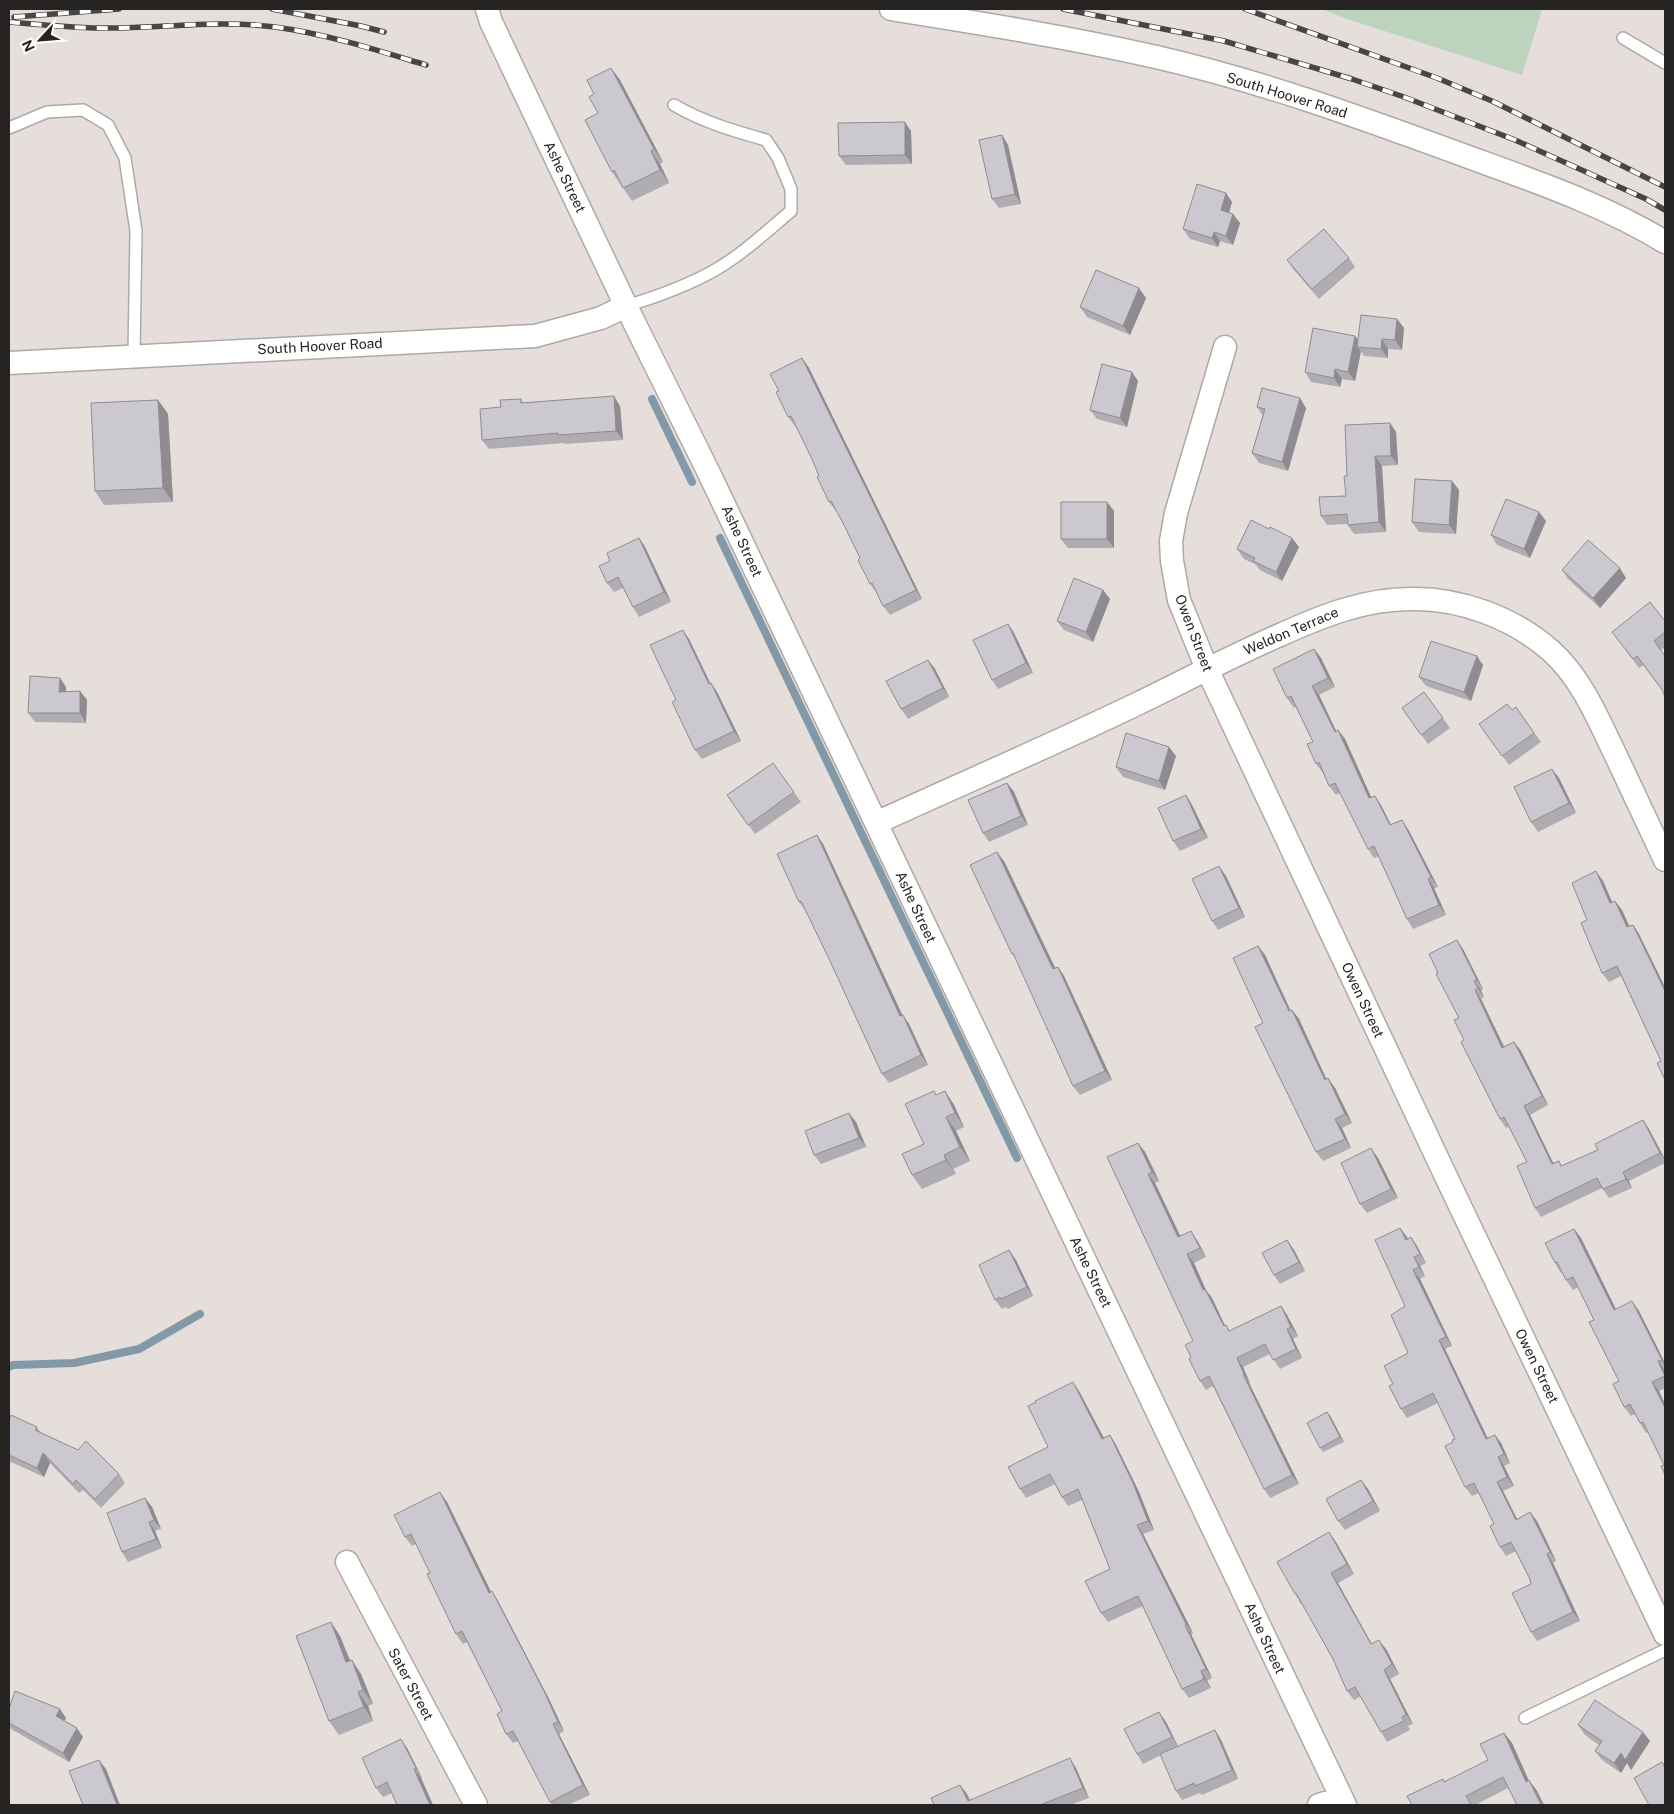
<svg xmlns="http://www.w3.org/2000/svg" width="1674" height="1814" viewBox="0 0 1674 1814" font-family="'Public Sans',sans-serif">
	<rect width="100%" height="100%" fill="#e5deda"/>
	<path fill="#bcd3be" d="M1322,9H1542L1522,75L1344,18Z"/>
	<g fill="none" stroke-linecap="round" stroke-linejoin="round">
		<path stroke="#8499a7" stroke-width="8" d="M652,399L692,482
			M720,538L1017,1158
			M9,1367L13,1365L74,1363L139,1349L200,1314"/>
		<defs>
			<path id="lane" d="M1623,38L1665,63
				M9,128L47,112L83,110L108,125L125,158L136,231L134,355
				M626,306C656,297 687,286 715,270C743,254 767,231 791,211V189L778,158L766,140C734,131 703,122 674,105
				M1525,1718L1665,1650"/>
			<path id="street" d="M487,9L491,22L626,306L707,469L1345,1805
				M891,9C979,23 1068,37 1156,57C1261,81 1362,118 1463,155C1531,180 1603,204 1665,242
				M1225,347L1176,513L1171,541L1172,561L1179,600L1207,669L1449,1183L1665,1634
				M9,363L535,336L601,318L626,306
				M876,823C963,783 1052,745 1139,703C1186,680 1232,656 1280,635C1322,616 1364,599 1411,599C1461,598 1513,618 1550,650C1582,678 1599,721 1617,758C1633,792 1649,826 1665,860
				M347,1562L476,1805
				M1319,1805L1341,1798"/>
		</defs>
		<use href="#lane" stroke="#afa9a5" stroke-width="14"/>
		<use href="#street" stroke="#afa9a5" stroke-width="25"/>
		<use href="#lane" stroke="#fff" stroke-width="11"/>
		<use href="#street" stroke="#fff" stroke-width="22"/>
		<defs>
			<path id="rail" d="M272,9L361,26L384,32
				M1063,9L1224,41L1352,79L1404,97L1515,140L1646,199L1665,210
				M1245,9L1437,78L1492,101L1665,187
				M14,17L119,9
				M9,22C45,25 82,29 119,28C170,27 224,20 275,27C327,34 376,50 426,65"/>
		</defs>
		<use href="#rail" stroke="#484543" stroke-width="5.5"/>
		<use href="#rail" stroke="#fff" stroke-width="4" stroke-dasharray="11" stroke-linecap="butt"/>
	</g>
	<path fill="#afacb2" d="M611,68L620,80L663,162L660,164L669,183L632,201L612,172L594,94Z
		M911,131L912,164L846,165L839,156Z
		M1002,135L1008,145L1021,204L999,208L992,199Z
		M1226,193L1232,202L1229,213L1240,223L1233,245L1220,241L1218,247L1190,239L1183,229Z
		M1349,258L1355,267L1319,299L1294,270L1287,260Z
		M1146,298L1130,335L1087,317L1080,307Z
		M1397,319L1404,328L1402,350L1388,349V358L1364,356L1361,351L1355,381L1342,379L1340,387L1311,382L1305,372L1355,336L1358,340Z
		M802,358L809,368L922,599L890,615L883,606L877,593L870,584L860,558L837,511H836L829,502L812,459L796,426H795L788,417L779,391Z
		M1138,381L1127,427L1097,419L1090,410Z
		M521,399L523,403L620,406L623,440L565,444L564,443L489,449L482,440L501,407Z
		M158,400L168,414L173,502L104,505L95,491Z
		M1257,407L1306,408L1288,471L1259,463L1252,453L1263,416Z
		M1390,423L1396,432L1398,465L1382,466L1386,532L1354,534L1347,524L1327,525L1321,516L1346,496L1347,476Z
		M1452,481L1459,490L1456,534L1419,532L1412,522Z
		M1107,502L1114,511V548H1068L1061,539Z
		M1546,521L1530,558L1497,545L1491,535Z
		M639,538L645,547L671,602L639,617L633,607L623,588L614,592L607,583L610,561Z
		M1299,547L1282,581L1260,570L1255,564L1244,559L1237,549Z
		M1562,570L1626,578L1600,608L1568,579Z
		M1103,590L1110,599L1093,642L1064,630L1057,621Z
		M1665,621V647L1661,650L1662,690L1643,665L1639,668L1612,632Z
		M1008,624L1014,633L1033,673L998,689L992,680Z
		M689,639L710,683L717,692L741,741L702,759L695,750L676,700Z
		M1314,649L1321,658L1335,687L1319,695L1336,731L1338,730L1345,739L1371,797L1381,805L1391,825L1408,829L1438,887L1434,888L1446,915L1413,929L1407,919L1379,856L1374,858L1368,849L1340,793L1336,795L1329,786L1323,773L1316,764L1313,742L1296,707L1294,708L1287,698Z
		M928,660L935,669L949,697L908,719L901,709Z
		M1483,665L1471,701L1426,686L1419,677Z
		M60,678L66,687V691H80L87,700L86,723L35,722L28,713Z
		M1424,692L1450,728L1428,744L1402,708Z
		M1516,707L1541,742L1509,765L1479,724L1512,710Z
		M1176,756L1165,790L1123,777L1116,767Z
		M773,763L801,802L755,834L727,795Z
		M1559,778L1576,813L1538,832L1531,822Z
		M1007,783L1014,792L1028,825L989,842L983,833Z
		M1186,795L1192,805L1208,838L1180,851L1173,841Z
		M817,835L823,844L902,1015L909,1024L928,1065L889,1083L882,1074L830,961L806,911L799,902Z
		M1004,861L1055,968L1058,967L1064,976L1112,1080L1080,1095L1073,1086L1017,960L1012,954Z
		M1226,876L1245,917L1218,930L1212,921Z
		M1603,881L1612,902L1615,901L1622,910L1629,926L1633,925L1639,934L1661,1061L1621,976L1609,982L1602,973L1587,920Z
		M1258,946L1265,955L1291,1011L1292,1010L1299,1019L1326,1079L1335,1088L1352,1123L1342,1128L1351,1148L1323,1161L1316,1152L1263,1023Z
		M1463,949L1483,989L1481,990L1484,997L1481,999L1504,1047L1514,1042L1521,1051L1548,1105L1530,1115L1553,1163L1559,1161L1562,1166L1598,1150L1643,1120L1649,1129L1665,1159V1163L1629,1181L1632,1188L1609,1198L1602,1188L1541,1217L1535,1208L1527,1162L1509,1127L1506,1128L1500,1119L1464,1040L1459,1018L1438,973Z
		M945,1091L954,1105L964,1127L956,1131L970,1161L953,1169L956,1174L922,1189L912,1175L924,1144L937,1095Z
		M856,1122L866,1147L821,1164L814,1155Z
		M1138,1143L1145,1152L1159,1181L1155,1183L1180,1236L1197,1240L1206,1257L1194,1263L1205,1289L1212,1298L1225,1326L1226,1325L1230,1331L1281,1306L1287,1315L1298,1336L1293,1339L1302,1358L1280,1369L1270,1354L1243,1367L1250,1383H1249L1299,1484L1270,1498L1264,1489L1213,1386L1206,1390L1200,1381L1191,1357L1193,1341Z
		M1378,1158L1398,1198L1367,1213L1360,1204Z
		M1400,1228L1408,1239L1417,1246L1426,1263L1420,1266L1425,1276L1420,1279L1452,1346L1445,1349L1488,1438L1495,1435L1501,1443L1510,1463L1504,1466L1514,1486L1503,1491L1517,1519L1537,1521L1556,1561L1553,1563L1580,1621L1537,1641L1531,1632V1584L1529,1577L1516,1551L1506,1556L1500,1547L1494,1524L1479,1493L1472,1496L1465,1487L1453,1442L1455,1439L1438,1403L1407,1418L1401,1409L1393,1384L1408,1353Z
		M1574,1229L1581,1238L1616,1309L1639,1311L1665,1363V1388L1659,1391L1664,1465L1648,1432L1646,1433L1640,1423L1635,1414L1631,1416L1624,1407L1619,1381L1594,1320L1578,1287L1573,1290L1566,1280L1562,1272L1561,1273L1555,1263Z
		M1287,1240L1294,1250L1305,1271L1280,1284L1274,1275Z
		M1016,1260L1033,1296L1008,1309L1006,1307L1002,1309L995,1300Z
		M1079,1391L1104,1438L1110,1435L1116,1445L1139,1492L1154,1530L1143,1534L1193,1633L1191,1634L1212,1678L1207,1681L1211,1688L1189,1698L1182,1689L1143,1606L1108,1622L1101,1613L1110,1569L1082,1500L1068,1506L1062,1497L1055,1484L1026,1498L1020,1489L1048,1447Z
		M1327,1412L1344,1442L1323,1452L1320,1448Z
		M9,1420L37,1427L40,1432L119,1474L125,1483L101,1508L83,1490L79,1493L50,1463L44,1477L9,1461Z
		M1361,1480L1368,1489L1380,1511L1345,1530L1338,1521Z
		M145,1498L152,1507L161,1529L155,1531L162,1548L128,1562L122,1552Z
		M447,1502L491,1592L498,1601L550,1701L564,1731L559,1734L590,1795L568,1805H552L518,1741L513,1743L506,1734L502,1711L467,1642L463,1644L456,1634L430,1573L416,1544L412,1546L405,1537Z
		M1336,1542L1354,1574L1338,1583L1372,1644L1386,1649L1399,1674L1390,1679L1413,1724L1408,1726L1410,1730L1387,1742L1381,1732L1361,1696L1354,1700L1347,1691L1333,1659L1302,1603L1301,1604L1295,1594Z
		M340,1636L350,1660L361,1674L373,1704L368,1706L373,1721L339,1735L329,1721Z
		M9,1709H60L66,1718L64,1721L83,1737L69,1762L11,1729L9,1726Z
		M1159,1712L1166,1722L1178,1746L1215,1730L1221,1740L1238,1779L1202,1795L1200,1793L1182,1800L1176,1791L1161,1755L1143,1764L1137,1754Z
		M1578,1725L1650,1741L1631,1770L1627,1763L1621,1773L1602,1760L1595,1751L1599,1745L1585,1735Z
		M1504,1733L1512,1743L1529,1781L1537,1791L1544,1805H1517L1508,1788L1475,1805H1412L1443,1779L1445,1782L1488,1760Z
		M407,1748L422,1778H421L433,1805H397L392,1793L383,1797L376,1788Z
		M1076,1768L1089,1798L1070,1805H934L960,1785L967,1794L970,1801Z"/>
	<path fill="#8e8c91" d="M611,68L620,80L663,162L654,149Z
		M905,122L911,131L912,164L905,155Z
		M1002,135L1008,145L1021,204L1015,194Z
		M651,151L660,164L669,183L660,170Z
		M1226,193L1232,202L1227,219L1221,210Z
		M1233,214L1240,223L1233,245L1226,236Z
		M1214,232L1220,241L1218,247L1212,238Z
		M1139,288L1146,298L1130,335L1123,326Z
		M1397,319L1404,328L1402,350L1395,340Z
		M1355,336L1362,345L1357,347L1361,351L1355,381L1348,372Z
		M1382,339L1388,349V358L1381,349Z
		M802,358L809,368L922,599L916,590Z
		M1335,369L1342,379L1340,387L1334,378Z
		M1132,372L1138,381L1127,427L1120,418Z
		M614,396L620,406L623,440L616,431Z
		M1300,398L1306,408L1288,471L1282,462Z
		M158,400L168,414L173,502L163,488Z
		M1390,423L1396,432L1398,465L1391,456Z
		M1375,456L1382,466L1386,532L1379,522Z
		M1452,481L1459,490L1456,534L1449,525Z
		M1107,502L1114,511V548L1107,539Z
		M1539,512L1546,521L1530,558L1524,549Z
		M639,538L645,547L671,602L664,592Z
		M1292,538L1299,547L1282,581L1276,572Z
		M1620,568L1626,578L1600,608L1593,598Z
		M1103,590L1110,599L1093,642L1086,632Z
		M1008,624L1014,633L1033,673L1026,663Z
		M683,630L689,639L715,693L709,684Z
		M1314,649L1321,658L1335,687L1328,678Z
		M1477,656L1483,665L1471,701L1464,692Z
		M928,660L935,669L949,697L943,688Z
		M60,678L66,687V701L59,692Z
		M711,683L717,692L741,741L734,731Z
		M1312,686L1319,695L1341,741L1335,732Z
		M80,691L87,700L86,723L80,713Z
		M1338,730L1345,739L1376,808L1369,798Z
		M1169,747L1176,756L1165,790L1159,781Z
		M1552,769L1559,778L1576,813L1569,803Z
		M1007,783L1014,792L1028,825L1021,816Z
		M1186,795L1192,805L1208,838L1201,829Z
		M1375,796L1381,805L1396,835L1390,825Z
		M1402,820L1408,829L1438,887L1431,877Z
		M817,835L823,844L907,1025L900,1016Z
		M997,852L1004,861L1060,978L1053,969Z
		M1219,866L1226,876L1245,917L1239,908Z
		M1596,871L1603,881L1617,913L1610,903Z
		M1428,879L1434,888L1446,915L1439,905Z
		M1615,901L1622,910L1634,937L1627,927Z
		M1633,925L1639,934L1665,987V991Z
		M1457,940L1463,949L1483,989L1477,980Z
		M1258,946L1265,955L1295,1021L1289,1011Z
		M1058,967L1064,976L1112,1080L1105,1071Z
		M1474,981L1481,990L1484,997L1478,988Z
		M1475,990L1481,999L1509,1057L1502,1048Z
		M1292,1010L1299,1019L1331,1089L1325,1080Z
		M903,1015L909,1024L928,1065L921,1055Z
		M1514,1042L1521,1051L1548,1105L1542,1096Z
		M1328,1078L1335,1088L1352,1123L1345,1114Z
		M945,1091L954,1105L964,1127L955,1113Z
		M1524,1106L1530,1115L1558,1173L1552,1164Z
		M849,1113L856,1122L866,1147L859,1138Z
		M946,1117L956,1131L970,1161L960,1147Z
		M1335,1119L1342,1128L1351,1148L1345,1139Z
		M1643,1120L1649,1129L1665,1160L1660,1153Z
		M1138,1143L1145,1152L1159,1181L1152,1172Z
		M1371,1148L1378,1158L1398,1198L1391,1189Z
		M944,1155L953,1169L956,1174L946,1160Z
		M1623,1172L1629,1181L1632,1188L1626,1179Z
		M1148,1174L1155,1183L1185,1246L1178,1237Z
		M1400,1228L1407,1237L1412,1249L1406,1240Z
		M1574,1229L1581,1238L1621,1320L1614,1310Z
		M1191,1231L1197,1240L1206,1257L1200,1248Z
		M1411,1237L1417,1246L1426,1263L1420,1254Z
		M1287,1240L1294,1250L1305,1271L1299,1262Z
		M1009,1250L1016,1260L1033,1296L1027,1287Z
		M1187,1254L1194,1263L1210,1299L1203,1290Z
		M1414,1257L1420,1266L1425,1276L1419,1267Z
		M1413,1270L1420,1279L1452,1346L1446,1337Z
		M1205,1289L1212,1298L1230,1336L1224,1326Z
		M1632,1301L1639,1311L1665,1363V1365L1662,1360Z
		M1281,1306L1287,1315L1298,1336L1291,1327Z
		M1287,1329L1293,1339L1302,1358L1296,1349Z
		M1439,1340L1445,1349L1492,1448L1486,1439Z
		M1237,1358L1243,1367L1250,1383L1244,1374Z
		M1658,1361L1665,1371V1375Z
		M1243,1374L1249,1383L1299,1484L1292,1475Z
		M1073,1382L1079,1391L1109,1448L1102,1439Z
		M1652,1382L1659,1391L1665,1404V1408Z
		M1327,1412L1331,1417L1344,1442L1340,1437Z
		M1110,1435L1116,1445L1139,1492L1154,1530L1148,1521Z
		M1495,1435L1501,1443L1510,1463L1504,1454Z
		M43,1453L50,1463L44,1477L37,1468Z
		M1498,1457L1504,1466L1514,1486L1507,1477Z
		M1361,1480L1368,1489L1380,1511L1373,1501Z
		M1497,1482L1503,1491L1522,1529L1516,1520Z
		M440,1492L447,1502L496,1602L489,1593Z
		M145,1498L152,1507L161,1529L154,1520Z
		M1530,1512L1537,1521L1556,1561L1550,1552Z
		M149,1522L155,1531L162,1548L156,1539Z
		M1137,1525L1143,1534L1193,1633L1186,1624Z
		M1329,1532L1336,1542L1354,1574L1347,1564Z
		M1547,1554L1553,1563L1580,1621L1573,1612Z
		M1331,1573L1338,1583L1377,1654L1371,1644Z
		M492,1591L498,1601L550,1701L564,1731L558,1722Z
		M331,1622L340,1636L356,1676L346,1662Z
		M1185,1625L1191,1634L1212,1678L1206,1669Z
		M1379,1640L1386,1649L1399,1674L1392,1664Z
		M352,1660L361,1674L373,1704L363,1690Z
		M1384,1670L1390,1679L1413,1724L1406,1714Z
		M1201,1671L1207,1681L1211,1688L1204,1679Z
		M358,1692L368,1706L373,1721L364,1707Z
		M60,1709L66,1718L62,1725L56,1716Z
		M1159,1712L1166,1722L1178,1747L1172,1737Z
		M553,1724L559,1734L590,1795L583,1785Z
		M77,1728L83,1737L69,1762L63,1753Z
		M1215,1730L1221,1740L1238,1779L1232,1770Z
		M1643,1732L1650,1741L1631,1770L1627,1763L1621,1773L1614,1763L1621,1753Z
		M1504,1733L1512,1743L1534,1792L1526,1782Z
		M401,1739L407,1748L422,1778L416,1768Z
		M1070,1758L1076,1768L1089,1798L1083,1788Z
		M99,1760L106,1769L120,1805H117Z
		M414,1769L421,1778L433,1805H430Z
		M1529,1780L1537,1791L1544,1805H1542Z
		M960,1785L967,1794L972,1805L968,1801Z"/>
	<path fill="#cbc8cf" stroke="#8e8c91" d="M611,68L654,149L651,151L660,170L623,188L614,170L612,172L585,120L598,113L589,97L594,94L587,80Z
		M905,122V155L839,156L838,123Z
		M1002,135L1015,194L992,199L979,140Z
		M1197,184L1226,193L1221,210L1233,214L1226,236L1214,232L1212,238L1183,229Z
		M1324,229L1349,258L1312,289L1287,260Z
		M1096,270L1139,288L1123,326L1080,307Z
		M1361,315L1397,319L1395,340L1382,339L1381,349L1357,347Z
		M1313,328L1355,336L1348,372L1335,369L1334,378L1305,372Z
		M802,358L916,590L883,606L872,583L870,584L858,560L860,558L843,523L831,501L829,502L817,477L819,476L812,459L791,416L788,417L776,392L779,391L770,374Z
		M1102,364L1132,372L1120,418L1090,410Z
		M1262,388L1300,398L1282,462L1252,453L1265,409L1257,407Z
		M614,396L616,431L558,435V433L482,440L480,409L501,407L500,400L521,399V403Z
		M158,400L163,488L95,491L91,403Z
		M1390,423L1391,456H1375L1379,522L1348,525L1347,514L1321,516L1319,497L1346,496L1344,476H1347L1345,425Z
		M1415,479L1452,481L1449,525L1412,522Z
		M1506,499L1539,512L1524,549L1491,535Z
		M1061,502H1107V539H1061Z
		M1251,520L1269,529L1270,527L1292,538L1276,572L1253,561L1255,558L1237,549Z
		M639,538L664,592L633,607L618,577L607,583L599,566L610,561L607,553Z
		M1588,540L1620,568L1593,598L1562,570Z
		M1074,578L1103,590L1086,632L1057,621Z
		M1650,602L1665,621V632L1654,641L1665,656V697L1661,688L1637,656L1633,659L1612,632Z
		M1008,624L1026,663L992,680L973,640Z
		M683,630L709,684L711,683L734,731L695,750L672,702L676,700L650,645Z
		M1431,641L1477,656L1464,692L1419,677Z
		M1314,649L1328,678L1312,686L1335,732L1338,730L1369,798L1375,796L1390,825L1402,820L1431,877L1428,879L1439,905L1407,919L1374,846L1368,849L1335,783L1329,786L1319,762L1316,764L1307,744L1313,742L1291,696L1287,698L1273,669Z
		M928,660L943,688L901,709L886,681Z
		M30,676L60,678L59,692L80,691V713H28Z
		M1424,692L1443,718L1421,735L1402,708Z
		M1507,704L1512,710L1516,707L1534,733L1502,756L1479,724Z
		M1126,733L1169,747L1159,781L1116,767Z
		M773,763L794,792L748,825L727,795Z
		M1552,769L1569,803L1531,822L1514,787Z
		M1007,783L1021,816L983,833L968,800Z
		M1186,795L1201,829L1173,841L1158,808Z
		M817,835L900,1016L903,1015L921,1055L882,1074L830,961L801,901L799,902L777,854Z
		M997,852L1053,969L1058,967L1105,1071L1073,1086L1013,953L1012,954L970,865Z
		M1219,866L1239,908L1212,921L1192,879Z
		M1596,871L1610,903L1615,901L1627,927L1633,925L1665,991V1080L1657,1063L1661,1061L1617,966L1602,973L1581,923L1587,920L1572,883Z
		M1457,940L1477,980L1474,981L1478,988L1475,990L1502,1048L1514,1042L1542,1096L1524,1106L1552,1164L1559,1161L1561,1166L1598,1150L1595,1144L1643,1120L1660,1153L1623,1172L1626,1179L1603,1189L1597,1178L1535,1208L1517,1166L1527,1162L1504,1117L1500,1119L1461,1042L1464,1040L1454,1020L1459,1018L1436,974L1438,973L1429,954Z
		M1258,946L1289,1011L1292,1010L1325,1080L1328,1078L1345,1114L1335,1119L1345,1139L1316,1152L1255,1027L1263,1023L1233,958Z
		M934,1091L936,1095L945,1091L955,1113L946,1117L960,1147L944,1155L946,1160L912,1175L902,1154L924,1144L905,1104Z
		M849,1113L859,1138L814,1155L805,1131Z
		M1138,1143L1152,1172L1148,1174L1178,1237L1191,1231L1200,1248L1187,1254L1203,1290L1205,1289L1224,1326L1226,1325L1229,1331L1281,1306L1291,1327L1287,1329L1296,1349L1273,1360L1265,1344L1237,1358L1244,1374H1243L1292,1475L1264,1489L1209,1376L1200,1381L1189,1359L1191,1357L1185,1345L1193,1341L1107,1157Z
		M1371,1148L1391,1189L1360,1204L1341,1163Z
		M1400,1228L1406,1240L1411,1237L1420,1254L1414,1257L1419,1267L1413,1270L1446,1337L1439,1340L1486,1439L1495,1435L1504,1454L1498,1457L1507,1477L1497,1482L1516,1520L1530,1512L1550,1552L1547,1554L1573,1612L1531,1632L1512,1593L1531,1584L1529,1577L1511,1542L1500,1547L1490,1526L1494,1524L1474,1483L1465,1487L1445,1446L1453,1442L1452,1440L1455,1439L1433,1393L1401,1409L1389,1386L1393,1384L1384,1366L1408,1353L1391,1315L1405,1306L1375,1240Z
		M1574,1229L1614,1310L1632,1301L1662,1360L1658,1361L1665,1376L1652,1382L1665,1408V1475L1661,1466L1664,1465L1643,1422L1640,1423L1630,1404L1624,1407L1613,1384L1619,1381L1589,1322L1594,1320L1573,1277L1566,1280L1557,1262L1555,1263L1545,1243Z
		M1287,1240L1299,1262L1274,1275L1262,1253Z
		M1009,1250L1027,1287L1001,1299L1000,1297L995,1300L979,1265Z
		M1073,1382L1102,1439L1110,1435L1133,1483L1148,1521L1137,1525L1186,1624L1185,1625L1206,1669L1201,1671L1204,1679L1182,1689L1138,1596L1101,1613L1085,1581L1110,1569L1078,1489L1062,1497L1050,1474L1020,1489L1008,1467L1048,1447L1028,1406L1036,1402L1035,1401Z
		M1327,1412L1340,1437L1320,1448L1307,1423Z
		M11,1415L37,1427L35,1430L78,1450L86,1441L119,1474L95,1499L76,1480L73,1484L43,1453L37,1468L9,1455V1420Z
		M1361,1480L1373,1501L1338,1521L1326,1499Z
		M440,1492L489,1593L492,1591L544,1691L558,1722L553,1724L583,1785L550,1802L513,1731L506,1734L497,1714L502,1711L462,1631L456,1634L427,1574L430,1573L411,1534L405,1537L394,1515Z
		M145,1498L154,1520L149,1522L156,1539L122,1552L107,1513Z
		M1329,1532L1347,1564L1331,1573L1371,1644L1379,1640L1392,1664L1384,1670L1406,1714L1402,1717L1404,1721L1381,1732L1355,1687L1347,1691L1333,1659L1296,1593L1295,1594L1277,1562Z
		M331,1622L346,1662L352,1660L363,1690L358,1692L364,1707L329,1721L296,1636Z
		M15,1691L60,1709L56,1716L77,1728L63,1753L9,1723V1709Z
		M1595,1700L1643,1732L1625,1760L1621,1753L1614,1763L1595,1751L1602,1741L1578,1725Z
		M1159,1712L1172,1737L1137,1754L1124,1729Z
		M1215,1730L1232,1770L1195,1786L1194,1783L1176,1791L1160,1754Z
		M1504,1733L1526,1782L1529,1780L1541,1805H1517L1503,1777L1466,1796L1471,1805H1412L1407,1796L1443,1779L1444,1782L1488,1760L1480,1744Z
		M401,1739L416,1768L414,1769L430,1805H397L387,1782L376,1788L362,1758Z
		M1070,1758L1083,1788L1040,1805H934L931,1798L960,1785L968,1801Z
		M99,1760L117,1805H83L69,1771Z
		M1662,1762L1665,1768V1805H1649L1634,1778Z"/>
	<g text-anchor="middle" stroke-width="4" stroke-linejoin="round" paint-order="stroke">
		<g font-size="14" fill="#262422" stroke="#fff">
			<text transform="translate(1287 95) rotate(17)" y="5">South Hoover Road</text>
			<text transform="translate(565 177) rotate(64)" y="5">Ashe Street</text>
			<text transform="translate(320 346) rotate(-3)" y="5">South Hoover Road</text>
			<text transform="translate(742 541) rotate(65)" y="5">Ashe Street</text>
			<text transform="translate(1291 631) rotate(-23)" y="5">Weldon Terrace</text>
			<text transform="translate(1194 633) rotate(69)" y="5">Owen Street</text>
			<text transform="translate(916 907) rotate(65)" y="5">Ashe Street</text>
			<text transform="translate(1363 1000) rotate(65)" y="5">Owen Street</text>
			<text transform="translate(1091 1272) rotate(64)" y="5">Ashe Street</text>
			<text transform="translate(1537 1366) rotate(64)" y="5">Owen Street</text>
			<text transform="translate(1265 1638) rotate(65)" y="5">Ashe Street</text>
			<text transform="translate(411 1684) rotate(62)" y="5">Sater Street</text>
		</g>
	</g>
	<rect width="1674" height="1814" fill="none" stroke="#262422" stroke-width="20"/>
	<g transform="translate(40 40) rotate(244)" stroke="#ffffff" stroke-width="4" paint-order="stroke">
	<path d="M0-4L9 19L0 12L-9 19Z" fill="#262422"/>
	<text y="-8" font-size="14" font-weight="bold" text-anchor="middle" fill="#262422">N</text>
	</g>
</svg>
